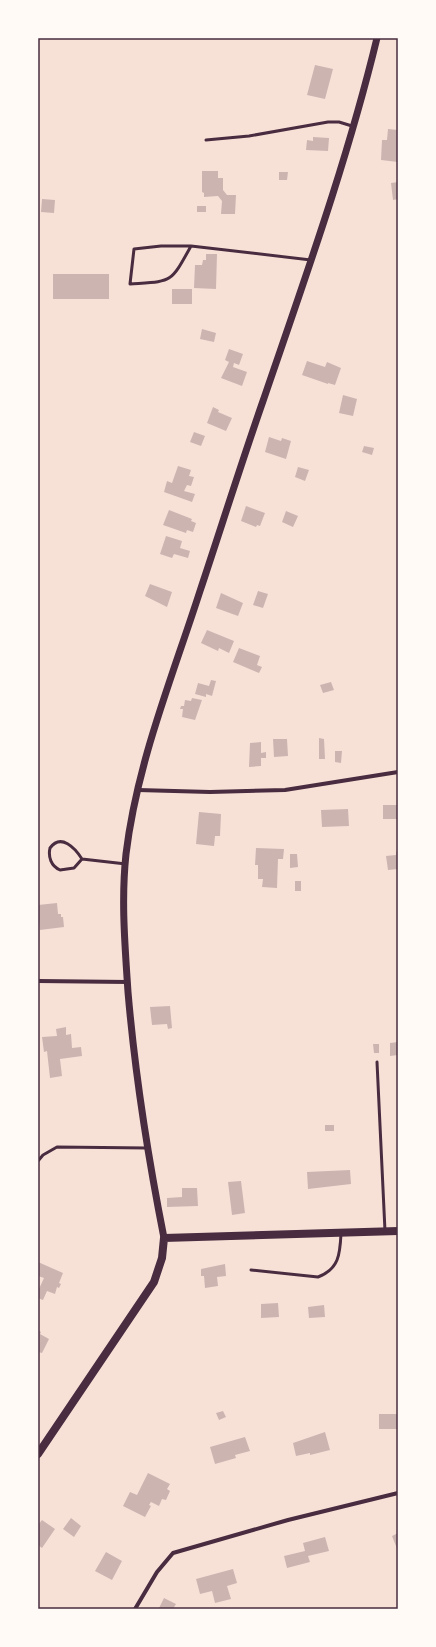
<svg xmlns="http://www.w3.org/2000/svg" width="436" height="1647" viewBox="0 0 436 1647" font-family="'Work Sans',sans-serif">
	<rect width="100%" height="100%" fill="#f7e1d7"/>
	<path fill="#ccb4b1" d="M315,65L333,69L325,99L307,95Z
		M388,129L398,130V162L381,160L382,140H387Z
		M313,137L329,138L328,151L306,150L307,140L313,141Z
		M202,171H218V178H223V190L227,195H236L235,214H221L222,201L218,196L204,197V193L202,192Z
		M279,172H288L287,180H279Z
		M398,182V199L393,200L391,183Z
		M42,199L55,200L54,213L41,212Z
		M197,206H206V212H197Z
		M206,254H217L216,289L194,288L195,265H202L203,260H206Z
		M53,274H109V299H53Z
		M172,289H192V304H172Z
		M202,329L216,333L214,342L200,339Z
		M229,349L243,354L239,365L234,363L233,367L247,372L242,386L221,378L229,362L225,360Z
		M307,361L325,367L327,362L341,368L335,385L328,383V384L302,375Z
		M343,395L357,399L353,416L339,413Z
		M213,407L219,410L218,412L232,418L226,431L207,423Z
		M194,432L205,436L201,446L190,442Z
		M269,437L281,441L282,438L291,441L286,459L265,452Z
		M364,446L374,448L372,455L362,452Z
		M178,466L191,470L189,476L194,477L191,486L187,485L184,491L195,494L192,502L164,492L167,481L172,483Z
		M298,467L309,470L305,481L295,477Z
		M246,506L265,513L260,526L257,525L256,527L241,521Z
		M169,510L192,519L191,521L196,523L193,532L187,530L186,533L163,525Z
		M286,511L298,516L293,527L282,522Z
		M166,536L182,541L180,548L190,551L188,558L174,554L172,558L160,554Z
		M150,584L172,592L167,607L145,596Z
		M258,591L268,594L263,608L253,605Z
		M221,593L243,603L238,616L216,608Z
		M207,630L234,641L229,653L219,648L218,651L201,643Z
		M239,648L260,656L257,665L262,667L259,673L233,662Z
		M211,680L216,681L212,696L206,694V697L195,694L198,683L209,686Z
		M331,682L334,690L323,693L320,685Z
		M192,698L202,700L195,720L182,717L183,709H180L181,706H184L185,700L191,701Z
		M319,738L324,739L325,759H319Z
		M273,739H287L288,756L274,757Z
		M261,742V753L266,752V758H261V766L249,767L250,743Z
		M335,751H342L341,763L335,762Z
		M383,805H397L398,819H383Z
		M348,809L349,826L322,827L321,810Z
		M199,812L221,814L220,836H215L214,846L196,844Z
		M256,848L284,849L283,859H278L277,888L262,887L263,879H258V865H255Z
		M396,852H398V869L388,870L386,856L396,855Z
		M290,854H297L298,867L290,868Z
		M295,881H301V891H295Z
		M57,903L58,914H61V917H63L64,927L40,930L38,905Z
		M170,1006L172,1028L168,1029L167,1024L152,1025L150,1007Z
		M66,1027V1035L71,1034L72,1048L81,1047L82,1056L60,1059L62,1076L50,1078L47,1051L44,1052L42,1037L57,1036L56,1029Z
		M398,1042V1055L390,1056V1043Z
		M373,1044H379V1053H374Z
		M325,1125H334V1131H325Z
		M350,1170L351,1184L308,1189L307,1172Z
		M241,1181L245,1213L232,1215L228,1182Z
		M182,1188H197L198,1206L167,1207V1198L182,1197Z
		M38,1262L63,1273L59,1283L61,1284L59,1288L57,1287L55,1294L47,1291L43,1300L38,1298V1291L44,1278L38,1276Z
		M225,1264L226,1276L217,1277L218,1286L205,1288L204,1276H201V1269Z
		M278,1303L279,1317L261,1318V1304Z
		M324,1305L325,1317L309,1318L308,1307Z
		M38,1330L41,1332L40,1334L49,1339L42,1353L38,1352Z
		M223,1411L226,1417L219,1420L216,1413Z
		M379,1414H398V1429H379Z
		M325,1432L330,1450L310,1455V1453L296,1456L293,1443Z
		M245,1437L250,1451L235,1455L236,1458L215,1464L210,1447Z
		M148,1473L170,1484L167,1489L170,1491L166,1500L162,1499L159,1506L151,1502L149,1505L151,1506L145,1517L123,1506L130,1492L137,1495Z
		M71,1518L81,1526L74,1537L63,1529Z
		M42,1520L55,1529L42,1548L38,1545V1525Z
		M398,1533V1551L392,1536Z
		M325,1537L329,1551L308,1556L310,1562L287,1568L284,1556L305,1551L303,1543Z
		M106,1552L122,1561L112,1580L95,1571Z
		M233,1569L237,1583L227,1586L231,1599L215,1603L212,1591L200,1594L196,1579Z
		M164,1598L176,1604L173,1609L159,1608Z"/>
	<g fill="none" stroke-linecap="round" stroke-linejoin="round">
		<path stroke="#4a2c40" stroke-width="3" d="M206,140L249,136L328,122H339L352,126
			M191,246H161L134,249L130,284C173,281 170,284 191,246L311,260
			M82,859L74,868L60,870C51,866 48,857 50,848C61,833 75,848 82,859L126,864
			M377,1062L385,1231
			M38,1161L43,1155L57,1147L147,1148
			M251,1270L318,1277C339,1269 340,1254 341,1234"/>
		<path stroke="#4a2c40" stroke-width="4" d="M138,790L210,792L285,790L398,772
			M38,981L128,982
			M135,1609L157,1572L173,1553L288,1520L398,1493"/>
		<path stroke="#4a2c40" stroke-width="7" d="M164,1238C148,1157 135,1074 128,992C125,946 121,900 126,854C137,763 172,678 200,591C221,528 241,464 263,401C304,281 347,162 377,38"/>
		<path stroke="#4a2c40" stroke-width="8" d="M38,1454L154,1282L162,1258L164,1238L398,1231"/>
	</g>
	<rect width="436" height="1647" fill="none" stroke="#fffaf5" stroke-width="78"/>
	<rect x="39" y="39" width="358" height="1569" fill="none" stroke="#4a2c40" stroke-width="1.5"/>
</svg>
